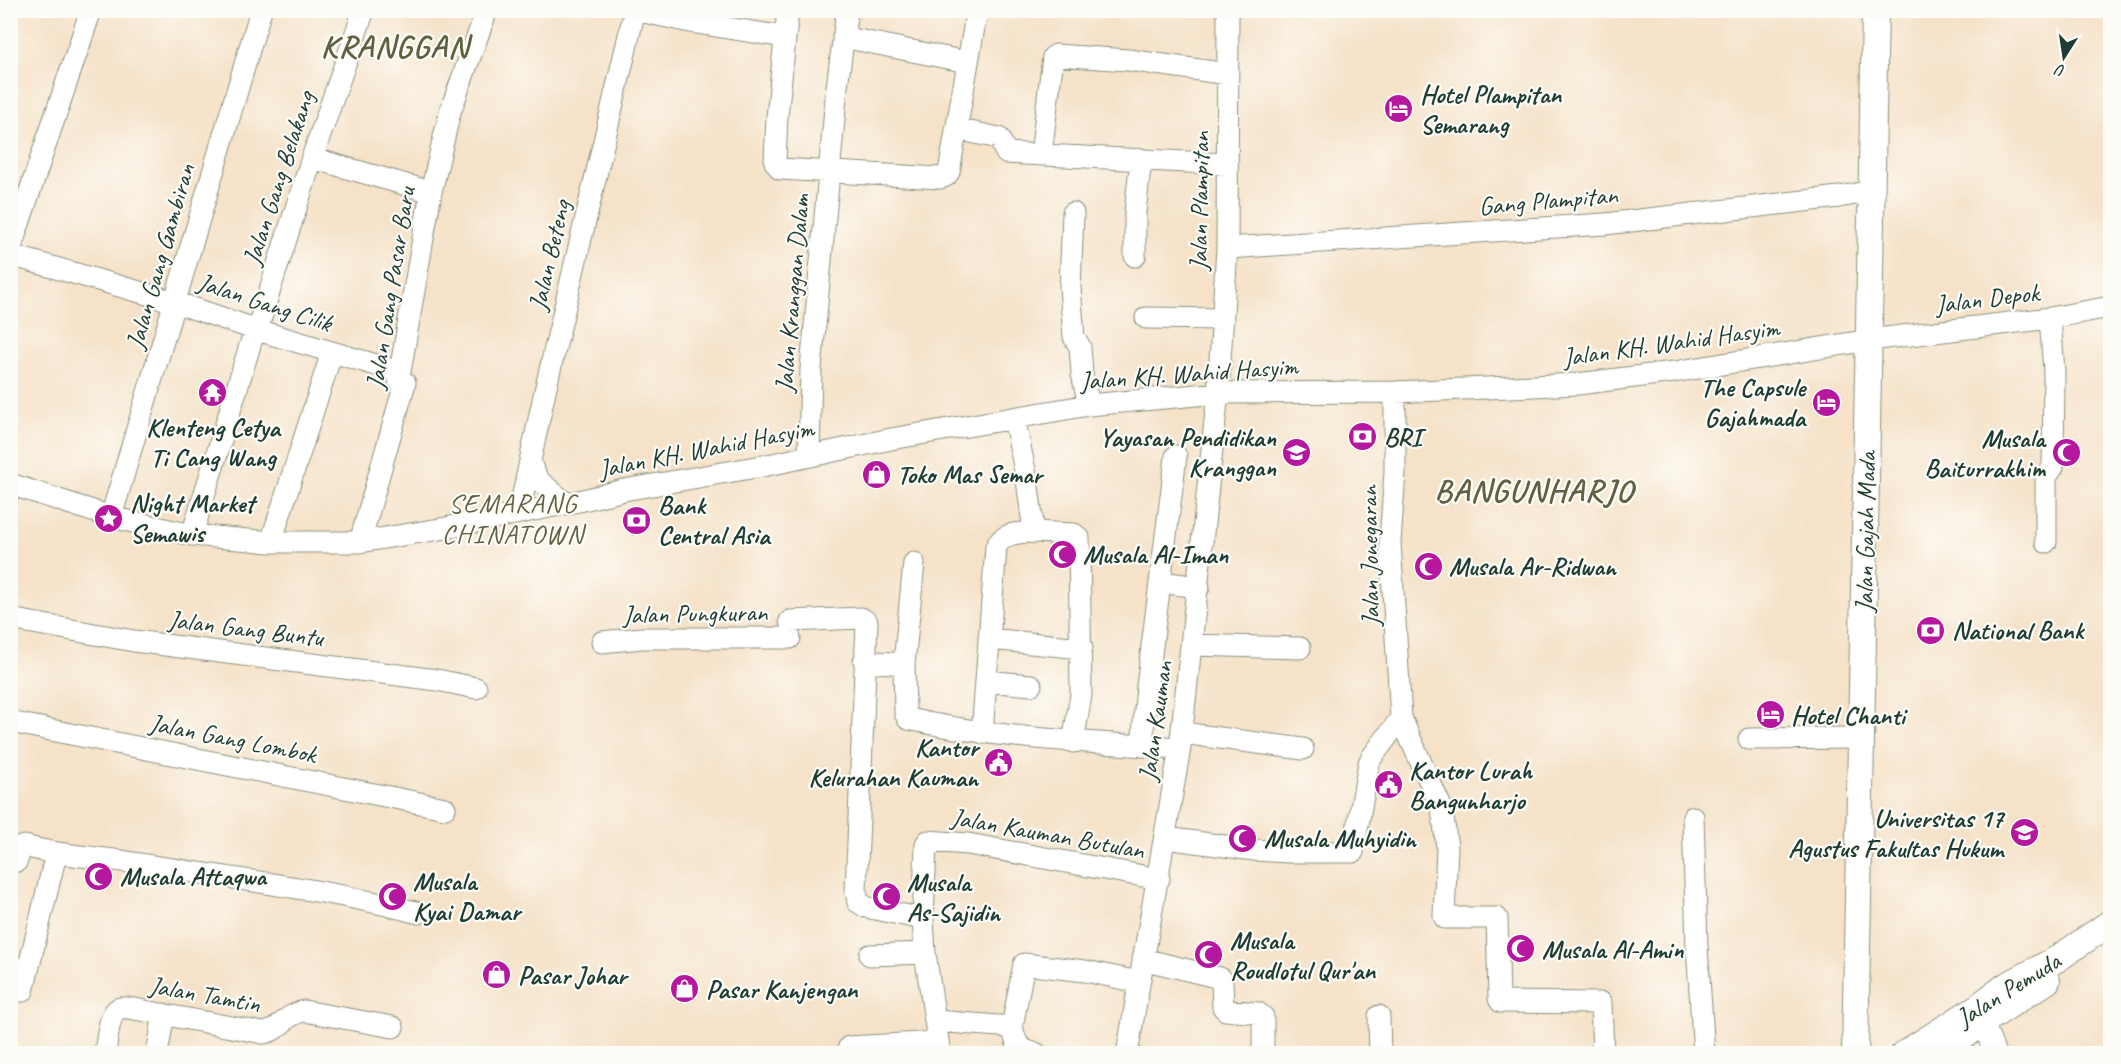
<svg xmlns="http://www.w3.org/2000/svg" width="2121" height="1064" viewBox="0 0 2121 1064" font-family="Caveat,sans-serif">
	<rect width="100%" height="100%" fill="#fdfcf7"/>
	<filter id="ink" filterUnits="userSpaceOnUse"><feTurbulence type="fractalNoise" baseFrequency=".0167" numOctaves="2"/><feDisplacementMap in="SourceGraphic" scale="12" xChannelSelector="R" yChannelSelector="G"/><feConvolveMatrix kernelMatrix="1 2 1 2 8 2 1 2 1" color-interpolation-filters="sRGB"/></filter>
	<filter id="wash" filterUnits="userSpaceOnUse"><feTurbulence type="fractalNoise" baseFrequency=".008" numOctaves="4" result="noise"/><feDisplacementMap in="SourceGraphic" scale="24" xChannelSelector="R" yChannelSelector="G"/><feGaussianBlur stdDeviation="1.35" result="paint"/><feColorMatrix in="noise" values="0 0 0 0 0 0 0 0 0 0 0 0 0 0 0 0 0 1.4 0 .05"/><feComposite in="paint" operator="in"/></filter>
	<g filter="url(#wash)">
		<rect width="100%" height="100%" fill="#f5e2c8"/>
	</g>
	<g filter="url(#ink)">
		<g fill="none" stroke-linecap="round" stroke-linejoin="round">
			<defs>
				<path id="minor" d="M635,10L690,22L785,37
					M788,10L777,117L775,162L780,169L940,178L946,176L949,172L977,10
					M843,37L967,62
					M956,129L999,138L1006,153L1227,164
					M1041,154L1053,57L1056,55L1128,60L1228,74
					M312,158L431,192
					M1073,213L1070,288L1074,337L1080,347L1082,374L1089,405
					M1227,248L1605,224L1839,197L1872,191
					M10,250L91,10
					M10,255L175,302L257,330L400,372
					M1135,256V212L1141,159
					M1146,318L1223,319
					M257,330L312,158L364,10
					M1395,392V472L1390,542L1401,718L1442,809L1447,847L1444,916L1445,918H1497L1499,999L1501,1002L1601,1003L1603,1054
					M1014,418L1027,480L1034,532L1074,534L1079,538L1081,695L1073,742
					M809,456L811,369L837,87L847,10
					M530,463L538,480L567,504
					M10,484L111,517L192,535L271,542H360L446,528L579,501L624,490L768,465L891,439L1089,405L1218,393L1395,392L1578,384L1674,372L1869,340L2050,318L2110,307
					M519,513L545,391L635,10
					M111,517L261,10
					M192,535L255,329
					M271,542L332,352
					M360,542L405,383L399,380L400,372L431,192L450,112L487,10
					M2046,542V477L2053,467L2054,372L2050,318
					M1160,582L1199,587
					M10,619L134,641L437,680L476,688
					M790,621L861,618L867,622L856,891L858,902L866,907L923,919
					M989,639L1082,648
					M602,642L642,638H790
					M1193,645L1300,648
					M864,661L904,664L905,713L908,719C998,739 1089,742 1180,748
					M904,664L914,563
					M986,681L996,547C1003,532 1020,533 1034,532
					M10,722L445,808
					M982,733L986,681L1031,685
					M1182,733L1303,749
					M1749,739L1861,738
					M1142,746L1147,686L1176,456
					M1693,817L1697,946L1704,1054
					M1166,838L1254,850L1288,852H1353L1369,763L1372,757L1401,718
					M10,860L17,861L21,847L25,846C58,856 93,856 128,862C225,878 323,888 419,913
					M870,955L925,953
					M1143,959L1220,978L1222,980L1223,1007L1226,1010L1258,1013L1263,1017V1054
					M10,991H23L56,854
					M1379,1016L1380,1054
					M935,1021L1012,1027L1024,964L1085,971L1139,982
					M1983,1022L1995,1054
					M1012,1027C1017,1045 1017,1049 1037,1054
					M849,1047L938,1042
					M105,1054C107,1043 108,1011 120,1008C126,1007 134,1009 140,1010L263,1033C281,1031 283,1015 304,1011L393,1027
					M157,1054L164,1014
					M940,1054L925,953L923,919L926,844L928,841L968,844L1159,879
					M1127,1054L1180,748L1218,393L1227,248L1228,10"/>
				<path id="major" d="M1855,1054L1875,10
					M1904,1054L1978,1007L2006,986L2057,959L2110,923
					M1940,1054L1983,1022L2047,981"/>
			</defs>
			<use href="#minor" stroke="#8a907e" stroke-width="23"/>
			<use href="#major" stroke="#8a907e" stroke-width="28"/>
			<use href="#minor" stroke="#fff" stroke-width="21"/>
			<use href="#major" stroke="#fff" stroke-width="26"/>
		</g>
	</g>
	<defs>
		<symbol id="hotel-disc" viewBox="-11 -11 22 22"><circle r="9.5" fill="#b5179e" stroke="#fdfcf7"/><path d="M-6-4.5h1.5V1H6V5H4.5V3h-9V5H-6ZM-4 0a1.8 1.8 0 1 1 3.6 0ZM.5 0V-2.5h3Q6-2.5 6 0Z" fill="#fff"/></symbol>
		<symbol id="temple-disc" viewBox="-11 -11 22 22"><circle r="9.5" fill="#b5179e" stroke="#fdfcf7"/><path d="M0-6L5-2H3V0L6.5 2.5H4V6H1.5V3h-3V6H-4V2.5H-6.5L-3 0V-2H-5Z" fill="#fff"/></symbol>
		<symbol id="bank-disc" viewBox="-11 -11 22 22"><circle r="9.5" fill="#b5179e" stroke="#fdfcf7"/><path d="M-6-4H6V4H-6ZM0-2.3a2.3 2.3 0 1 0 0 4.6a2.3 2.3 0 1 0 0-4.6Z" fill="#fff"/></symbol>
		<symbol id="school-disc" viewBox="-11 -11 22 22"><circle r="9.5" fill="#b5179e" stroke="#fdfcf7"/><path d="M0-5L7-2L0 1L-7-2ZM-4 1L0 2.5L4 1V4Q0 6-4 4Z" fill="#fff"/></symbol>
		<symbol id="mosque-disc" viewBox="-11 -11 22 22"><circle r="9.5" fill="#b5179e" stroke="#fdfcf7"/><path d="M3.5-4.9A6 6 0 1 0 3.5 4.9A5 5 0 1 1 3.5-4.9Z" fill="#fff"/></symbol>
		<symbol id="shop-disc" viewBox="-11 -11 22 22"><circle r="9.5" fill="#b5179e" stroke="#fdfcf7"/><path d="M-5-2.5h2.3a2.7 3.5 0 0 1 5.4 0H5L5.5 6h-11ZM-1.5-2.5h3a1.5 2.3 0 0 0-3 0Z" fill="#fff"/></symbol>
		<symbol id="sight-disc" viewBox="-11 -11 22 22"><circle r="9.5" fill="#b5179e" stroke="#fdfcf7"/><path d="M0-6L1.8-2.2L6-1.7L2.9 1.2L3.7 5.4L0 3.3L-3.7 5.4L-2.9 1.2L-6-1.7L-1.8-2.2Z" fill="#fff"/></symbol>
		<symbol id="civic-disc" viewBox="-11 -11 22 22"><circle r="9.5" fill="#b5179e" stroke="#fdfcf7"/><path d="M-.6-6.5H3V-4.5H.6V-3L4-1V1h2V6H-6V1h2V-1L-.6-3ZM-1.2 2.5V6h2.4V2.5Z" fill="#fff"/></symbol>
		<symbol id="university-disc" viewBox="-11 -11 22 22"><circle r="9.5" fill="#b5179e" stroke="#fdfcf7"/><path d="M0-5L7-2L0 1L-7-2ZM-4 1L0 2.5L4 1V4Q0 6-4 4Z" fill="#fff"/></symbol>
	</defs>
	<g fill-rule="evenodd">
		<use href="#hotel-disc" x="1382" y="92" width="33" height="33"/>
		<use href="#temple-disc" x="196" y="376" width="33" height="33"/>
		<use href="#hotel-disc" x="1810" y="386" width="33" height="33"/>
		<use href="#bank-disc" x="1346" y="420" width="33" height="33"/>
		<use href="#school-disc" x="1280" y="436" width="33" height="33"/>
		<use href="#mosque-disc" x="2050" y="436" width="33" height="33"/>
		<use href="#shop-disc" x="860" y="458" width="33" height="33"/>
		<use href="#sight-disc" x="92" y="502" width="33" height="33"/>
		<use href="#bank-disc" x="620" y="504" width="33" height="33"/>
		<use href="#mosque-disc" x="1046" y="538" width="33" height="33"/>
		<use href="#mosque-disc" x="1412" y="550" width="33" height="33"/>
		<use href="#bank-disc" x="1914" y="614" width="33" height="33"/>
		<use href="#hotel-disc" x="1754" y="698" width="33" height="33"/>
		<use href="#civic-disc" x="982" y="746" width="33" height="33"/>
		<use href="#civic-disc" x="1372" y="768" width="33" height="33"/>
		<use href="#university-disc" x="2008" y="816" width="33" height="33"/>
		<use href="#mosque-disc" x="1226" y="822" width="33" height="33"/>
		<use href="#mosque-disc" x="82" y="860" width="33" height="33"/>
		<use href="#mosque-disc" x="376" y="880" width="33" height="33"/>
		<use href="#mosque-disc" x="870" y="880" width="33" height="33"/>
		<use href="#mosque-disc" x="1504" y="932" width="33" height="33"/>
		<use href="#mosque-disc" x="1192" y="938" width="33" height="33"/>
		<use href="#shop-disc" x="480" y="958" width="33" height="33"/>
		<use href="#shop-disc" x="668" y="972" width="33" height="33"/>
	</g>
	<g text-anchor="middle" stroke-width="4.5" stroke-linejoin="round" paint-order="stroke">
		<g font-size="26" font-weight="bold" fill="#1f3d34" stroke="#fdfcf7" text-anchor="start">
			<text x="1420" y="103">Hotel Plampitan<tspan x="1420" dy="30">Semarang</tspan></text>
			<text x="1805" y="396" text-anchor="end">The Capsule<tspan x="1805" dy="30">Gajahmada</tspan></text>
			<text x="213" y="436" text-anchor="middle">Klenteng Cetya<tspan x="213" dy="30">Ti Cang Wang</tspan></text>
			<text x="1276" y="446" text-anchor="end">Yayasan Pendidikan<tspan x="1276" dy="30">Kranggan</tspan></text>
			<text x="1384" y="446">BRI</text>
			<text x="2045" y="447" text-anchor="end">Musala<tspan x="2045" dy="30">Baiturrakhim</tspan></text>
			<text x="897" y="483">Toko Mas Semar</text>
			<text x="130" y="512">Night Market<tspan x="130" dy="30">Semawis</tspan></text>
			<text x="658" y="514">Bank<tspan x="658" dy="30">Central Asia</tspan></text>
			<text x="1083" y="563">Musala Al-Iman</text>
			<text x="1449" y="575">Musala Ar-Ridwan</text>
			<text x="1952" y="639">National Bank</text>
			<text x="1791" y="724">Hotel Chanti</text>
			<text x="978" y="756" text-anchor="end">Kantor<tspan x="978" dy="30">Kelurahan Kauman</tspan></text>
			<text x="1409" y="779">Kantor Lurah<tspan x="1409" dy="30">Bangunharjo</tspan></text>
			<text x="2003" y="827" text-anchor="end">Universitas 17<tspan x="2003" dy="30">Agustus Fakultas Hukum</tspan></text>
			<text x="1264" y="847">Musala Muhyidin</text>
			<text x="120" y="885">Musala Attaqwa</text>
			<text x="413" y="890">Musala<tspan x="413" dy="30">Kyai Damar</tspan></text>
			<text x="907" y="891">Musala<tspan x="907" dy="30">As-Sajidin</tspan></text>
			<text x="1230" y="949">Musala<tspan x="1230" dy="30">Roudlotul Qur'an</tspan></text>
			<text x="1542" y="958">Musala Al-Amin</text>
			<text x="518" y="984">Pasar Johar</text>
			<text x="706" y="998">Pasar Kanjengan</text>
		</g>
		<g font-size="26" fill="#1f3d34" stroke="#fdfcf7">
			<text transform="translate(278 178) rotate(-72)" y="9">Jalan Gang Belakang</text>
			<text transform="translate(1548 200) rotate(-5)" y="9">Gang Plampitan</text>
			<text transform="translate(1199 201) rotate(-89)" y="9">Jalan Plampitan</text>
			<text transform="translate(549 255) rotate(-77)" y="9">Jalan Beteng</text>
			<text transform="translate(160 256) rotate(-74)" y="9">Jalan Gang Gambiran</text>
			<text transform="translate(390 288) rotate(-81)" y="9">Jalan Gang Pasar Baru</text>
			<text transform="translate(792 293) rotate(-85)" y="9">Jalan Kranggan Dalam</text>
			<text transform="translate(1987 298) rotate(-7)" y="9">Jalan Depok</text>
			<text transform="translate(265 302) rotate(18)" y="9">Jalan Gang Cilik</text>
			<text transform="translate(1671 342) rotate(-8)" y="9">Jalan KH. Wahid Hasyim</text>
			<text transform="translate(1189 373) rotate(-4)" y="9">Jalan KH. Wahid Hasyim</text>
			<text transform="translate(706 448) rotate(-11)" y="9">Jalan KH. Wahid Hasyim</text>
			<text transform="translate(1865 532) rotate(-89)" y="9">Jalan Gajah Mada</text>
			<text transform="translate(1369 556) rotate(-91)" y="9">Jalan Jonegaran</text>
			<text transform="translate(695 613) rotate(-1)" y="9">Jalan Pungkuran</text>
			<text transform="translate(246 628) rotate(7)" y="9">Jalan Gang Buntu</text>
			<text transform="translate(1155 721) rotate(-82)" y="9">Jalan Kauman</text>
			<text transform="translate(233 738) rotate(11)" y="9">Jalan Gang Lombok</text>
			<text transform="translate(1048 833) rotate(10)" y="9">Jalan Kauman Butulan</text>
			<text transform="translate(2008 989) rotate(-32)" y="9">Jalan Pemuda</text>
			<text transform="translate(205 994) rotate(10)" y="9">Jalan Tamtin</text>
		</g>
		<g font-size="27" letter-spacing="1.5" fill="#606042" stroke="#fdfcf7">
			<text x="513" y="512">SEMARANG<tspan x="513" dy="31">CHINATOWN</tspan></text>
		</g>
		<g font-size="32" font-weight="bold" letter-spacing="1.5" fill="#606042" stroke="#fdfcf7">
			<text x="395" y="57">KRANGGAN</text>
			<text x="1534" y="501">BANGUNHARJO</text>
		</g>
	</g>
	<rect width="2121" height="1064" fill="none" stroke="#fdfcf7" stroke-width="36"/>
	<g transform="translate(2064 57) rotate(192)" stroke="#fdfcf7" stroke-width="4.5" paint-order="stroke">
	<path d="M0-4.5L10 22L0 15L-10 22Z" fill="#1f3d34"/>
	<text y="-9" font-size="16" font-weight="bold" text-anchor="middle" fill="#1f3d34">U</text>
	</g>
</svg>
